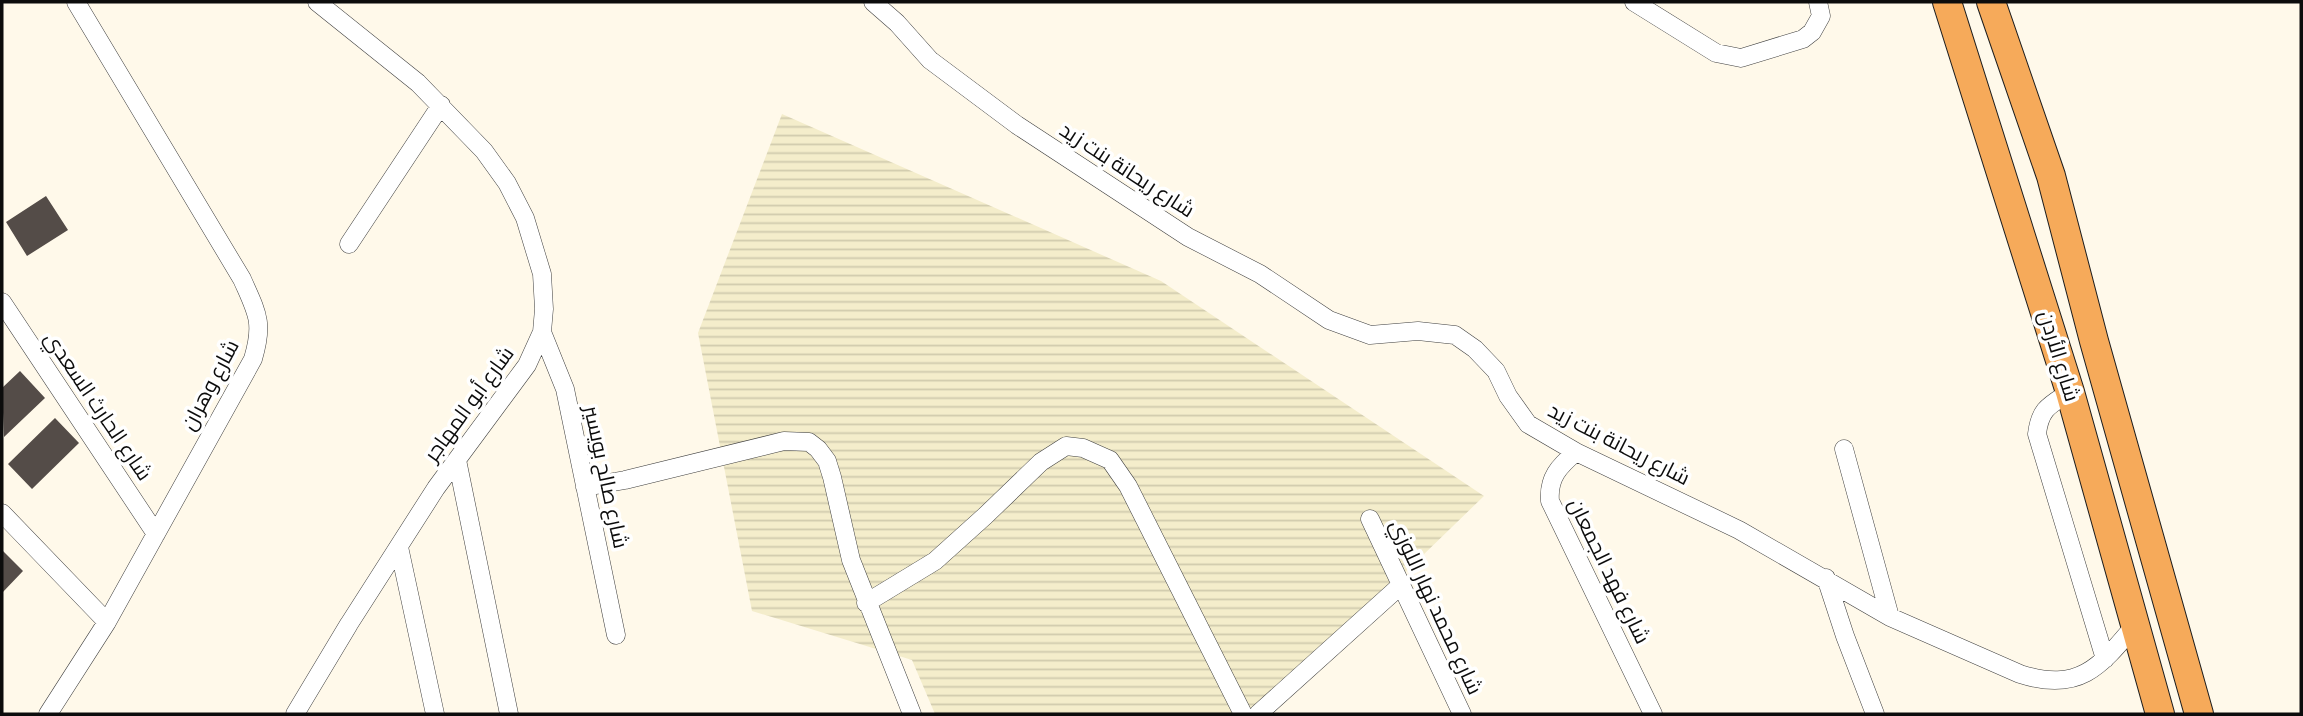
<svg xmlns="http://www.w3.org/2000/svg" width="2303" height="716" viewBox="0 0 2303 716" font-family="Literata,Cairo,serif">
	<defs>
		<pattern id="farmland-rules" width="6" height="5" patternUnits="userSpaceOnUse" patternTransform="scale(1.75)"><rect width="6" height="5" fill="#f4edcb"/><path d="M0 2.5h6" fill="none" stroke="#d0caad"/></pattern>
	</defs>
	<rect width="100%" height="100%" fill="#fff9ea"/>
	<path fill="url(#farmland-rules)" d="M782,114L1161,281L1484,496L1259,714H935L912,660L752,611L698,333Z"/>
	<path fill="#544c48" d="M46,196L68,230L27,256L6,222Z
		M20,371L45,398L4,437L2,388Z
		M55,418L79,443L32,489L8,464Z
		M2,550L23,571L2,593Z"/>
	<g fill="none" stroke-linecap="round" stroke-linejoin="round">
		<defs>
			<path id="minor" d="M873,2L897,23L930,60L1017,125L1188,237L1260,274L1329,320L1370,335L1418,331L1455,335L1475,349L1496,371L1508,396L1528,424L1576,452L1739,530L1890,617L2020,674C2079,693 2100,667 2135,625
				M1634,2L1716,53L1741,58L1803,39L1812,32L1821,16L1818,2
				M349,244L441,105
				M2,302L156,534
				M542,332L565,389L616,635
				M2070,392C2050,405 2040,408 2037,434L2105,659
				M1844,449L1890,617
				M1576,452C1559,466 1548,478 1550,501L1653,714
				M457,460L509,714
				M585,487L625,480L784,441L809,442L818,449L827,461L832,477L851,560L912,714
				M2,513L107,622
				M1370,519L1462,714
				M399,547L435,714
				M1826,578L1845,636L1875,714
				M866,603L935,561L985,516L1041,462L1066,446L1083,448L1110,460L1128,486L1243,714
				M48,714L107,622L253,359C264,322 257,313 242,279L76,2
				M295,714L349,624L436,488L527,365L542,332L544,309L542,274L525,218L507,183L484,151L418,83L317,2
				M1258,714L1400,586"/>
			<path id="trunk" d="M1947,2L2070,392L2160,714
				M1991,2L2051,176L2094,341L2199,714"/>
		</defs>
		<use href="#minor" stroke="#3f3f3f" stroke-width="19"/>
		<use href="#trunk" stroke="#1d1d1d" stroke-width="30"/>
		<use href="#minor" stroke="#fff" stroke-width="18"/>
		<use href="#trunk" stroke="#f6aa5a" stroke-width="28"/>
	</g>
	<g text-anchor="middle" stroke-width="7" stroke-linejoin="round" paint-order="stroke">
		<g font-size="21" fill="#0c0c0c" stroke="#fff">
			<text transform="translate(1127 170) rotate(33)" y="7">شارع ريحانة بنت زيد</text>
			<text transform="translate(2059 356) rotate(73)" y="7">شارع الأردن</text>
			<text transform="translate(210 385) rotate(-62)" y="7">شارع وهران</text>
			<text transform="translate(469 404) rotate(-54)" y="7">شارع أبو المهاجر</text>
			<text transform="translate(98 406) rotate(56)" y="7">شارع الحارث السعدي</text>
			<text transform="translate(1619 444) rotate(27)" y="7">شارع ريحانة بنت زيد</text>
			<text transform="translate(606 477) rotate(78)" y="7">شارع صالح بويسير</text>
			<text transform="translate(1609 571) rotate(64)" y="7">شارع فهد الجمعان</text>
			<text transform="translate(1436 607) rotate(65)" y="7">شارع محمد نهار اللوزي</text>
		</g>
	</g>
	<rect width="2303" height="716" fill="none" stroke="#0c0c0c" stroke-width="7"/>
</svg>
